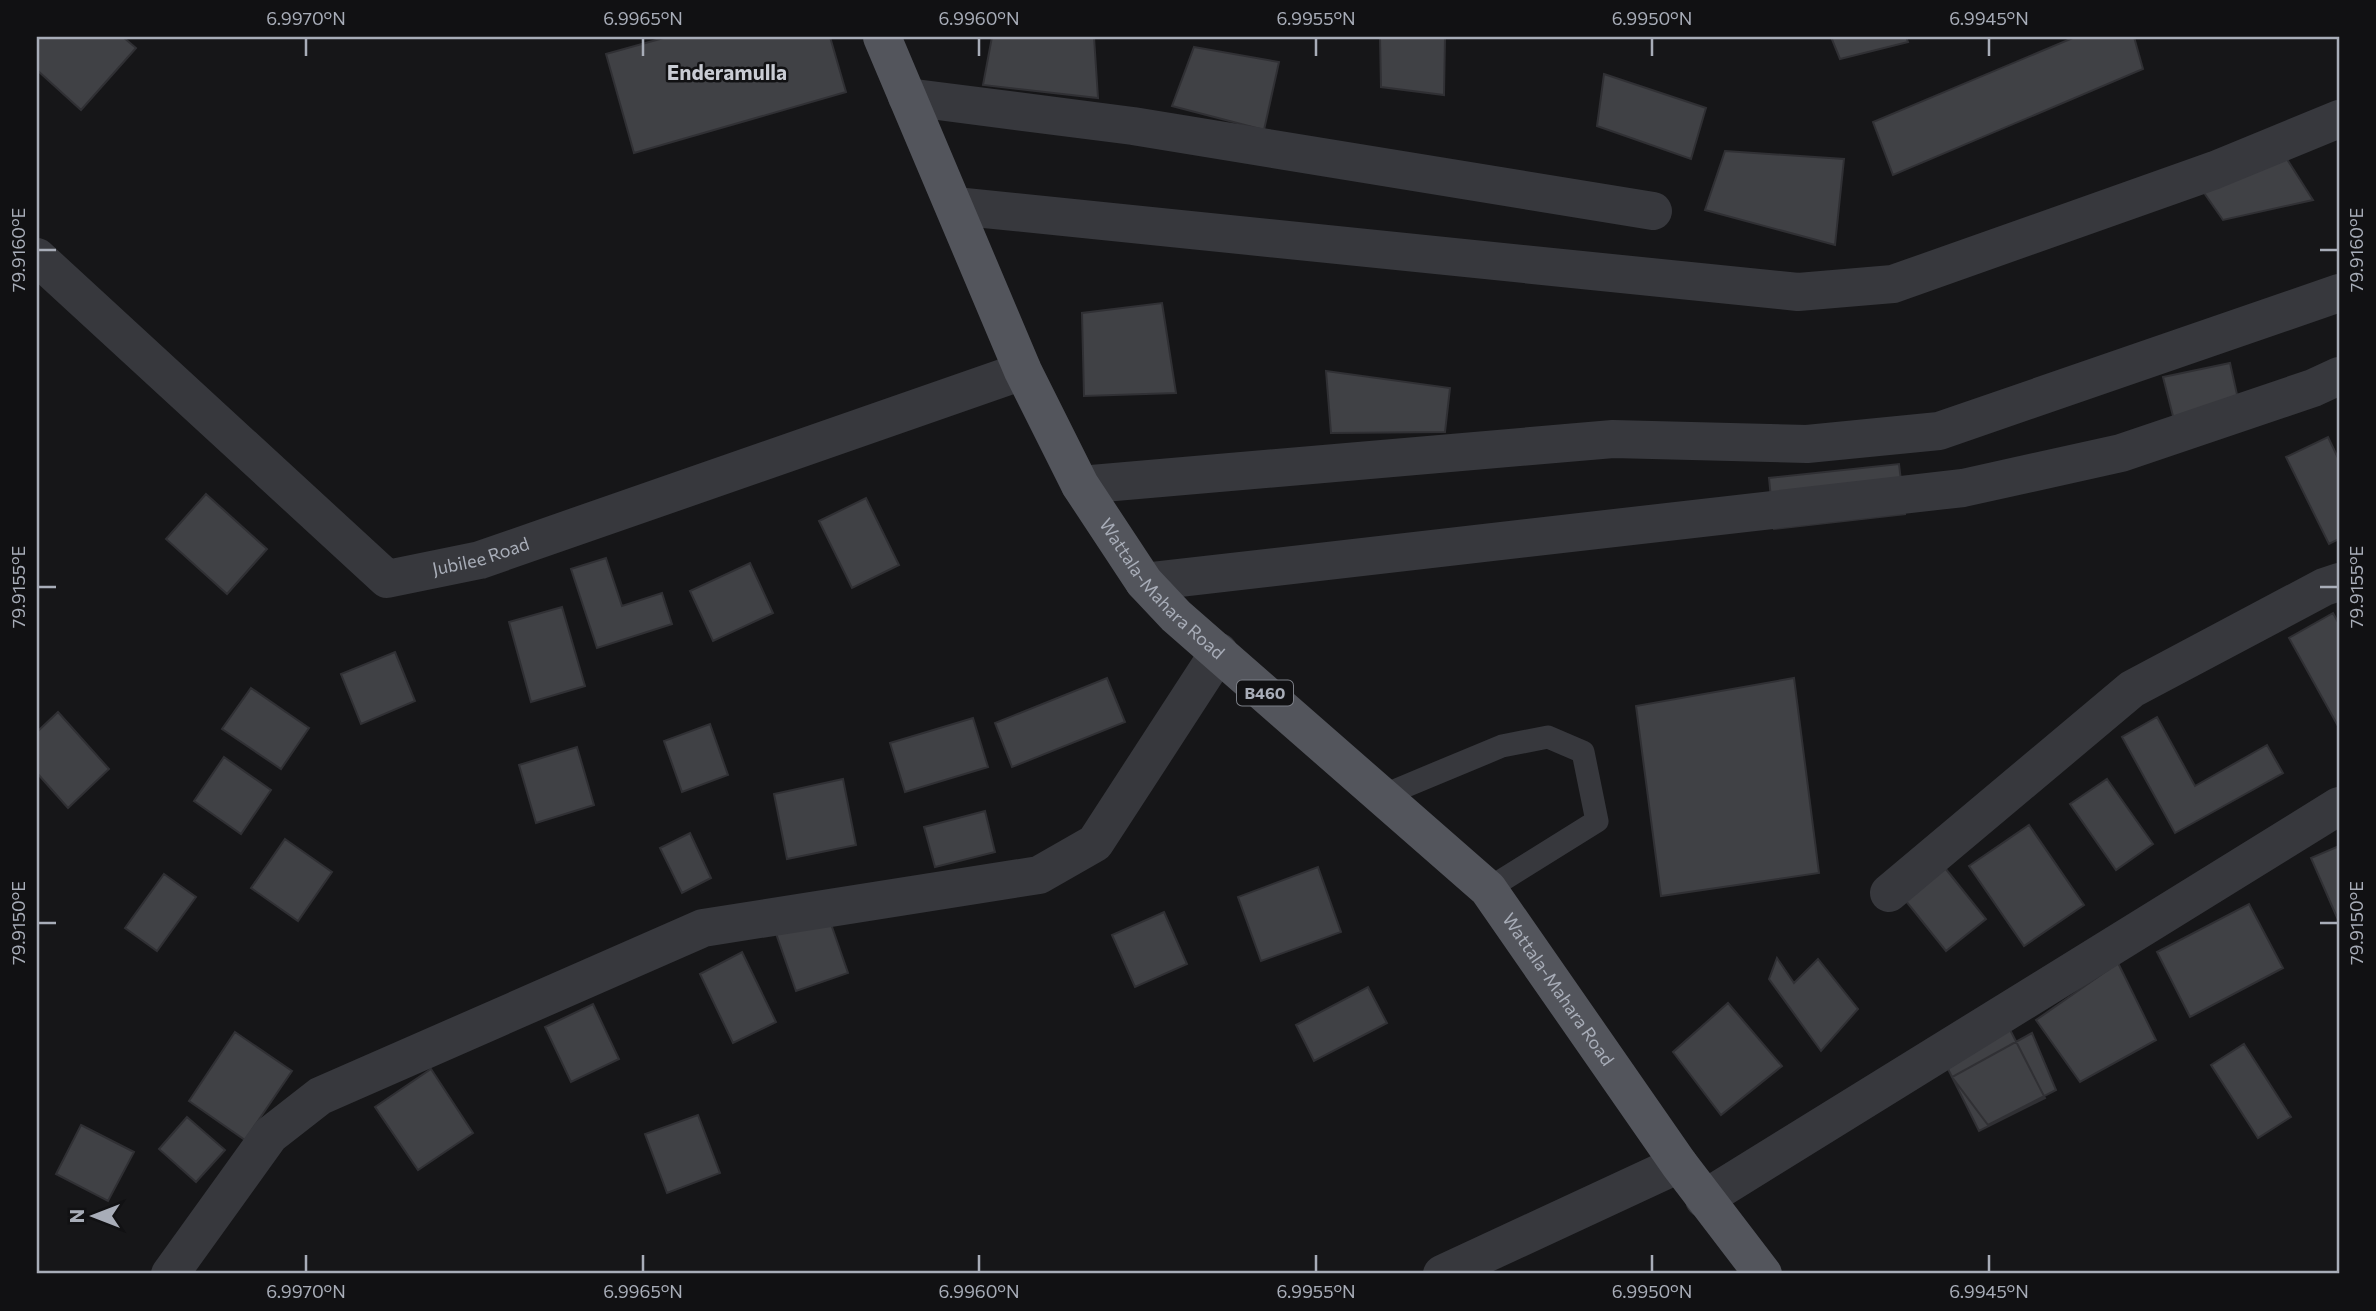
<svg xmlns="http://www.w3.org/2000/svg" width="2376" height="1311" viewBox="0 0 2376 1311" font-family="Commissioner,sans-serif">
	<rect width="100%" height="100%" fill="#161618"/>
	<path fill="#404145" stroke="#303034" stroke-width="2" d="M37,37H123L136,48L81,110L37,70Z
		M667,37H830L846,92L634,153L606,54Z
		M992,37H1094L1098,98L983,85Z
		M1380,37H1445L1444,95L1381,87Z
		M1831,37H1906L1908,42L1840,59Z
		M2075,37H2134L2143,69L1893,175L1873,122Z
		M1194,47L1279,62L1264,130L1172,106Z
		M1604,74L1706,108L1691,159L1597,126Z
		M1725,151L1844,159L1835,245L1705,210Z
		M2285,156L2313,200L2223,220L2202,190Z
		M1162,303L1176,393L1084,396L1082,313Z
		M2230,363L2238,399L2174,420L2163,377Z
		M1326,371L1450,388L1445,432L1331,433Z
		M2328,437L2339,460V539L2329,544L2286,457Z
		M1899,464L1905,514L1774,529L1769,478Z
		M206,494L267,549L227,594L166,539Z
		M866,498L899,565L852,588L819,521Z
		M606,558L622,606L662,593L672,624L597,648L571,569Z
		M750,563L773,613L713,641L690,591Z
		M562,607L585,686L531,702L509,622Z
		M2333,613L2339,624L2338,726L2289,638Z
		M395,652L415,701L361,724L341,674Z
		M1107,678L1125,722L1012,767L995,723Z
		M1794,678L1819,873L1661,896L1636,706Z
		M251,688L309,728L281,769L222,729Z
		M58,712L109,769L68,808L37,773V732Z
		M2157,717L2195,786L2267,745L2283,773L2175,833L2122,737Z
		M973,718L988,767L905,792L890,743Z
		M710,724L728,775L682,792L664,741Z
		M577,747L594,805L536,823L519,765Z
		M224,757L271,790L241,834L194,801Z
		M843,779L856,845L787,859L774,794Z
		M2107,779L2153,844L2116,870L2070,804Z
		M985,811L995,852L935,867L924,827Z
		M2029,825L2084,905L2024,946L1969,866Z
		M690,833L711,878L682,893L660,848Z
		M285,839L332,872L298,921L251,888Z
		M2339,846V922L2311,858Z
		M1941,863L1986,919L1946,951L1901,895Z
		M1318,867L1341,932L1261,961L1238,897Z
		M164,874L196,897L157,951L125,928Z
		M823,901L848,973L796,991L771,919Z
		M2249,904L2283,968L2190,1017L2157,952Z
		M1164,912L1187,964L1135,987L1112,935Z
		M742,952L776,1022L733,1043L700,974Z
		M1777,958L1794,983L1818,959L1858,1009L1821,1051L1769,979Z
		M2118,963L2156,1040L2080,1082L2036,1020Z
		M1368,987L1387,1023L1314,1061L1296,1025Z
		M1728,1003L1782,1066L1721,1115L1673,1052Z
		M593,1004L619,1059L571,1082L545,1027Z
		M2004,1018L2045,1098L1979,1131L1939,1051Z
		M235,1032L292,1071L245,1140L189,1101Z
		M2032,1033L2056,1090L1988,1125L1952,1077Z
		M2244,1044L2291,1117L2258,1138L2211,1065Z
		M431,1069L473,1133L418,1170L375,1107Z
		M698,1115L720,1173L667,1193L645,1134Z
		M187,1117L225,1150L196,1182L159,1149Z
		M81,1125L134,1152L108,1201L56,1174Z"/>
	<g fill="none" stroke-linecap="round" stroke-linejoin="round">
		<path stroke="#37383d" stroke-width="23" d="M1382,796L1502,746L1548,737L1583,752L1597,821L1488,889"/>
		<g stroke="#37383d" stroke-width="38">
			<path d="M907,97L1133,126L1653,211"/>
			<path d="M955,206L1798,292L1893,284L2215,170L2339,119"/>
			<path id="s1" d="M37,257L387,579L480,560L1023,371"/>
			<path d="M1080,485L1613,439L1807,444L1939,431L2339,293"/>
			<path d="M1144,582L1963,488L2121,453L2313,388L2339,376"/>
			<path d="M1889,893L2132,689L2324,587L2339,582"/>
			<path d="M1704,1199L2339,806"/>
			<path d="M170,1274L270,1135L320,1096L703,928L1039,875L1095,843L1219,652"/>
			<path d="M1442,1274L1679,1164"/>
		</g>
		<path stroke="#53555c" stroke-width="38" id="s2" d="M882,37L1023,371L1080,485L1144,582L1176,616L1488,889L1679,1164L1763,1274"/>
	</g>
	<path fill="none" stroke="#a8adb8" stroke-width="2.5" d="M306,38V56M643,38V56M979,38V56M1316,38V56M1652,38V56M1989,38V56M38,250H56M2320,250H2338M38,587H56M2320,587H2338M38,923H56M2320,923H2338M306,1255V1272M643,1255V1272M979,1255V1272M1316,1255V1272M1652,1255V1272M1989,1255V1272"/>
	<g text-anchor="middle" stroke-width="5" stroke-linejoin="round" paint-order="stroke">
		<rect fill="#111113" stroke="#7b7e86" stroke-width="2" x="1237" y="680.5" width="56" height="25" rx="5"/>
		<g font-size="16" font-weight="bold" fill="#a8adb8">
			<text x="1265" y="699">B460</text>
		</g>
		<g font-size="18" fill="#a8adb8" stroke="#111113">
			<text dy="6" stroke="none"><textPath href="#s1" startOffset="572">Jubilee Road</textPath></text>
			<text dy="6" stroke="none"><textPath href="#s2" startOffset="623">Wattala-Mahara Road</textPath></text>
			<text dy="6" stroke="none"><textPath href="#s2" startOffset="1190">Wattala-Mahara Road</textPath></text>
		</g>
		<g font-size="21" font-weight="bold" fill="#c9ccd4" stroke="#111113">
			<text x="727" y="80">Enderamulla</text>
		</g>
	</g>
	<rect width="2376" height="1311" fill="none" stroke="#111113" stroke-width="77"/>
	<g transform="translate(94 1216) rotate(270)" stroke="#111113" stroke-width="5" paint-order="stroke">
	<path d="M0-5L12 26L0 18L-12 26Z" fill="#a8adb8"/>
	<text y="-10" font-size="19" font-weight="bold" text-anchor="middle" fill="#a8adb8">N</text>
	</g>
	<rect x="38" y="38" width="2300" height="1234" fill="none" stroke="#a8adb8" stroke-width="2.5"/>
	<g font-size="18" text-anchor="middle" fill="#a8adb8">
		<text x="306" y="25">6.9970°N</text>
		<text x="643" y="25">6.9965°N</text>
		<text x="979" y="25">6.9960°N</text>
		<text x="1316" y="25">6.9955°N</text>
		<text x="1652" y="25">6.9950°N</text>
		<text x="1989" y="25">6.9945°N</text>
		<text transform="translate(2357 250) rotate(-90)" y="6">79.9160°E</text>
		<text transform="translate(19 250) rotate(-90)" y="6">79.9160°E</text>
		<text transform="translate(2357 587) rotate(-90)" y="6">79.9155°E</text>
		<text transform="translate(19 587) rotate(-90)" y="6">79.9155°E</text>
		<text transform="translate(2357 923) rotate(-90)" y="6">79.9150°E</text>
		<text transform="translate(19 923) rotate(-90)" y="6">79.9150°E</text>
		<text x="306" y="1298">6.9970°N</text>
		<text x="643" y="1298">6.9965°N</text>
		<text x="979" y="1298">6.9960°N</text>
		<text x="1316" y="1298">6.9955°N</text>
		<text x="1652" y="1298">6.9950°N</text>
		<text x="1989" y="1298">6.9945°N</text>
	</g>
</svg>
